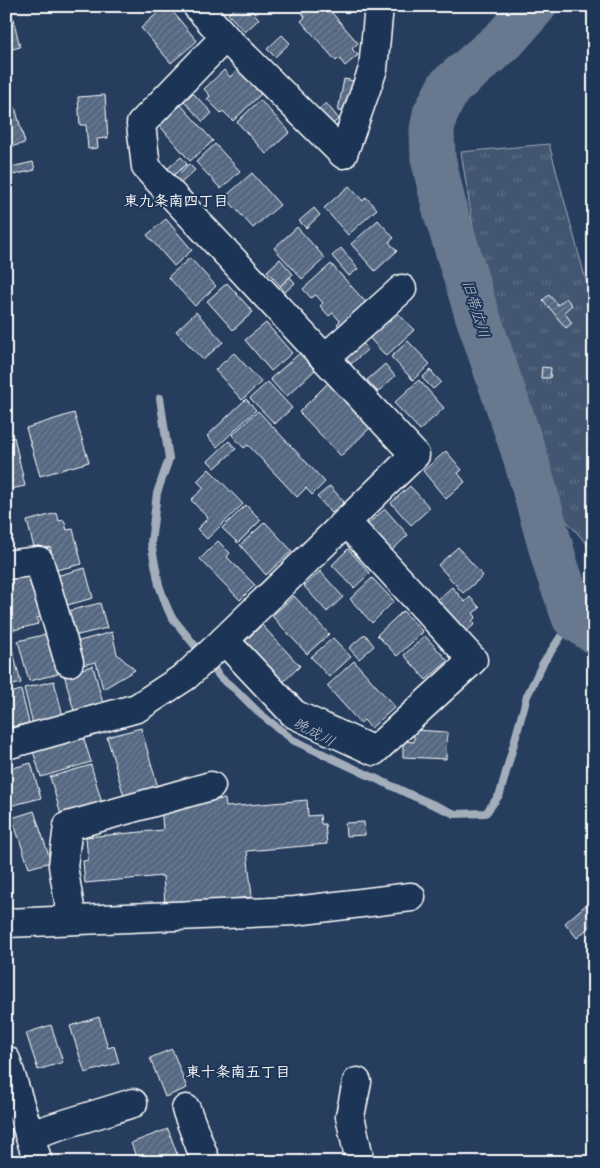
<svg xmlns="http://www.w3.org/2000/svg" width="600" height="1168" viewBox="0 0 600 1168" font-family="Kalam,'Klee One',sans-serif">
	<defs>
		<pattern id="grass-tufts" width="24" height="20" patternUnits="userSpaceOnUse" patternTransform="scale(1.25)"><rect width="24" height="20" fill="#425672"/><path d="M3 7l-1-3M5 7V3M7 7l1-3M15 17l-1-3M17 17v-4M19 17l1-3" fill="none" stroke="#5e6f87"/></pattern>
		<pattern id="building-hatch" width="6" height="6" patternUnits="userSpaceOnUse" patternTransform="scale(1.25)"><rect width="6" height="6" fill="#556781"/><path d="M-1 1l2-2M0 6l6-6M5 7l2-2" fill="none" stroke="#6e7e94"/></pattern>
	</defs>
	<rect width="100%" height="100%" fill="#263d5e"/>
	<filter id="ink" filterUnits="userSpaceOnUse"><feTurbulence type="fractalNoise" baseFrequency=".02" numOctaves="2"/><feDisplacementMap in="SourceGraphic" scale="10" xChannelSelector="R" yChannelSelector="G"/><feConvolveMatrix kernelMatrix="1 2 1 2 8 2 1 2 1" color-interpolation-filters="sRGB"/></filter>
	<g filter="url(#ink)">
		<path fill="url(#grass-tufts)" stroke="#a0aab8" d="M549,144L594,310V552L562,516L474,233L461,152Z"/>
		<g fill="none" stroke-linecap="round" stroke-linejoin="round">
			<path stroke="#a4aebb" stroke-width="8" d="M160,398L169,459L157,493L151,543L159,585L166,605L171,616L221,678L236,690L258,712L293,740L411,795L455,814L486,813L500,794L527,696L543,663L574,617"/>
			<path stroke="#67788e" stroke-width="45" d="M534,6L505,39L449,87L435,114L432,130L433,158L445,210L476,311L525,456L557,569L574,617L594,631"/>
		</g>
		<path fill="url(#building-hatch)" stroke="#fff" d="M6,6H10L20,47L6,51Z
			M165,6H168L197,41L171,63L141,28Z
			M237,6H248L259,19L245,32L228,14Z
			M310,6H326L358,43L352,49L358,55L345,66L339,58L336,61L301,21L305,17L302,13Z
			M282,35L290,43L275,57L267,49Z
			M239,68L262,93L233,121L223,111L221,113L207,99L210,96L204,89L224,70L230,77Z
			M344,79L354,81L349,113L338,111Z
			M193,93L212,113L203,122L184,101Z
			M105,95L108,138L97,139L98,148L88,149L86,125H80L78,97Z
			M260,100L290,132L266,154L237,122Z
			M326,103L339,119L330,126L317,111Z
			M181,105L213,141L190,161L159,125Z
			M15,107L25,143L6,148V110Z
			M215,144L240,171L221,189L196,162Z
			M181,157L187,164L173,176L167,169Z
			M33,162L35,170L13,175L11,167Z
			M189,164L195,170L179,185L174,179Z
			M252,173L280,205L253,228L225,197Z
			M349,186L363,201L366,197L377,209L348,235L324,208Z
			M314,208L320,215L306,228L299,221Z
			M166,219L192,250L174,266L147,235Z
			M378,220L394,238L389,242L397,251L375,271L351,244Z
			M297,227L325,258L302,279L274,248Z
			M341,248L358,269L349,276L332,256Z
			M190,258L216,286L195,306L168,277Z
			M280,259L293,274L280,286L267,271Z
			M331,264L371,308L344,332L337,324L340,321L333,313L329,316L320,306L323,303L316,295L311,298L303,289Z
			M290,277L295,283L285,292L280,286Z
			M227,283L253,312L233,330L207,301Z
			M549,295L558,305L566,298L572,305L564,312L572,323L566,328L543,300Z
			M393,308L414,330L386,356L366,334Z
			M196,312L223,342L203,360L176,331Z
			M266,323L292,353L271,371L245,340Z
			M359,339L368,349L351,364L342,354Z
			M408,341L430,364L413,380L391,357Z
			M234,353L261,382L242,400L215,370Z
			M300,353L315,370L286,397L270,379Z
			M385,364L395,376L378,392L367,380Z
			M542,367L551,368L550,378H541Z
			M430,370L441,382L433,389L422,378Z
			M419,380L444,408L420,430L394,403Z
			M268,382L292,408L275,424L250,398Z
			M329,382L372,426L341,456L299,412Z
			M246,399L256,410L217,447L207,436Z
			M258,411L325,482L312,495L306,488L297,497L248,445L244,448L232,435Z
			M74,413L89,462L40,476L26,428Z
			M14,437L25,486L6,490V439Z
			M229,441L236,449L215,468L208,461Z
			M446,451L462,470L458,473L465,482L446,499L423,471Z
			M209,469L243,504L207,539L197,529L208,518L191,500L204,488L197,481Z
			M330,486L344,502L332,513L317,497Z
			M410,486L430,508L411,525L391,503Z
			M246,505L261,520L238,543L222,528Z
			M385,509L408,535L389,553L364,527Z
			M57,513L59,521L64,520L67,530L73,529L82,564L56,570L50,547L35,551L27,521Z
			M265,522L292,551L266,575L240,545Z
			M218,541L230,553L227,557L255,585L240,600L200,559Z
			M458,547L483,576L463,593L438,565Z
			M348,549L370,573L354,588L332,565Z
			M85,568L93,598L64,606L56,576Z
			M320,571L343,597L327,612L304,586Z
			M30,574L34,592L41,590L47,616L37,618L38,624L14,630L6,597V579Z
			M372,578L394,601L372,623L350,599Z
			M452,587L465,602L470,597L480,608L473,613L476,617L472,621L475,624L462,635L434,603Z
			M294,596L329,634L307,654L272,616Z
			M100,603L107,628L74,636L68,611Z
			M403,611L423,632L397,656L377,635Z
			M262,625L300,666L281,684L243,643Z
			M112,632L117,654L135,670L103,689L96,662L78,666L72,643Z
			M47,634L58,674L29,681L18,641Z
			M365,634L374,646L359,659L349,648Z
			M425,636L448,661L426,680L404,655Z
			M333,638L351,657L329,677L311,657Z
			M12,648L21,683L6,687V650Z
			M354,661L395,707L371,728L364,720L360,723L327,686Z
			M93,666L104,707L75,715L64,674Z
			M54,681L63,716L33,724L24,688Z
			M21,690L29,723L6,728V694Z
			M141,728L159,791L125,800L107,737Z
			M414,730L447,732L446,759L403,757V741L414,742Z
			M83,736L91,762L41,777L33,751Z
			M31,763L41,798L6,807V770Z
			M91,765L102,803L61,815L50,777Z
			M225,799L226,807L307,800L308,816L320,815L321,824H325L327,844L247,851L252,897L165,905L163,876L85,883L83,861L88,860L86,837L163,830L161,805Z
			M34,811L51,862L29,868L12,818Z
			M364,822L365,835L346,836L345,823Z
			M589,902L594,907V923L577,938L565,923Z
			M99,1017L108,1048L114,1046L119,1063L85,1073L70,1026Z
			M51,1025L63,1062L38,1070L26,1033Z
			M172,1049L187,1088L165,1097L150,1058Z
			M168,1129L180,1162H138L131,1143Z"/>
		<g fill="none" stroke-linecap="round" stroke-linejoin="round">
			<defs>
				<path id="minor" d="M197,6L225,37L343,154L373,69L379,6
					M325,358L402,289
					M6,565L39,561L69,662
					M224,640L294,714L374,751L473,660L346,522
					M6,745L137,708L186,676L217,647L415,455L146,167L141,124L225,37
					M72,920L63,866L68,826L211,786
					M6,923L295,911L411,897
					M357,1082L350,1116L360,1162
					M186,1109L206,1162
					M29,1135L133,1103"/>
				<path id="highway" d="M6,1060L38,1162"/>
			</defs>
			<use href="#minor" stroke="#fff" stroke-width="31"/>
			<use href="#highway" stroke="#fff" stroke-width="31"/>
			<use href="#minor" stroke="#1d3557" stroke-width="28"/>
			<use href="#highway" stroke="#1d3557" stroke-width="28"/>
		</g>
	</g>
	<g text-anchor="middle" stroke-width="4" stroke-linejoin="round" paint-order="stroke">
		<g font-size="15" font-weight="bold" fill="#fff" stroke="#1d3557">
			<text x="176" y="206">東九条南四丁目</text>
			<text x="238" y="1077">東十条南五丁目</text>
		</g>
		<g font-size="15" font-style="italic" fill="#bbc2cc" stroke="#1d3557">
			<text transform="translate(476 309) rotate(73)" y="5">旧帯広川</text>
			<text transform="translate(314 732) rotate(29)" y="5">晩成川</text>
		</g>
	</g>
	<rect width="600" height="1168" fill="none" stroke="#1d3557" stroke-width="25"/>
	<rect x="12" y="12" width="575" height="1143" fill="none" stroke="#fff" stroke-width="2" filter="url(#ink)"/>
</svg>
